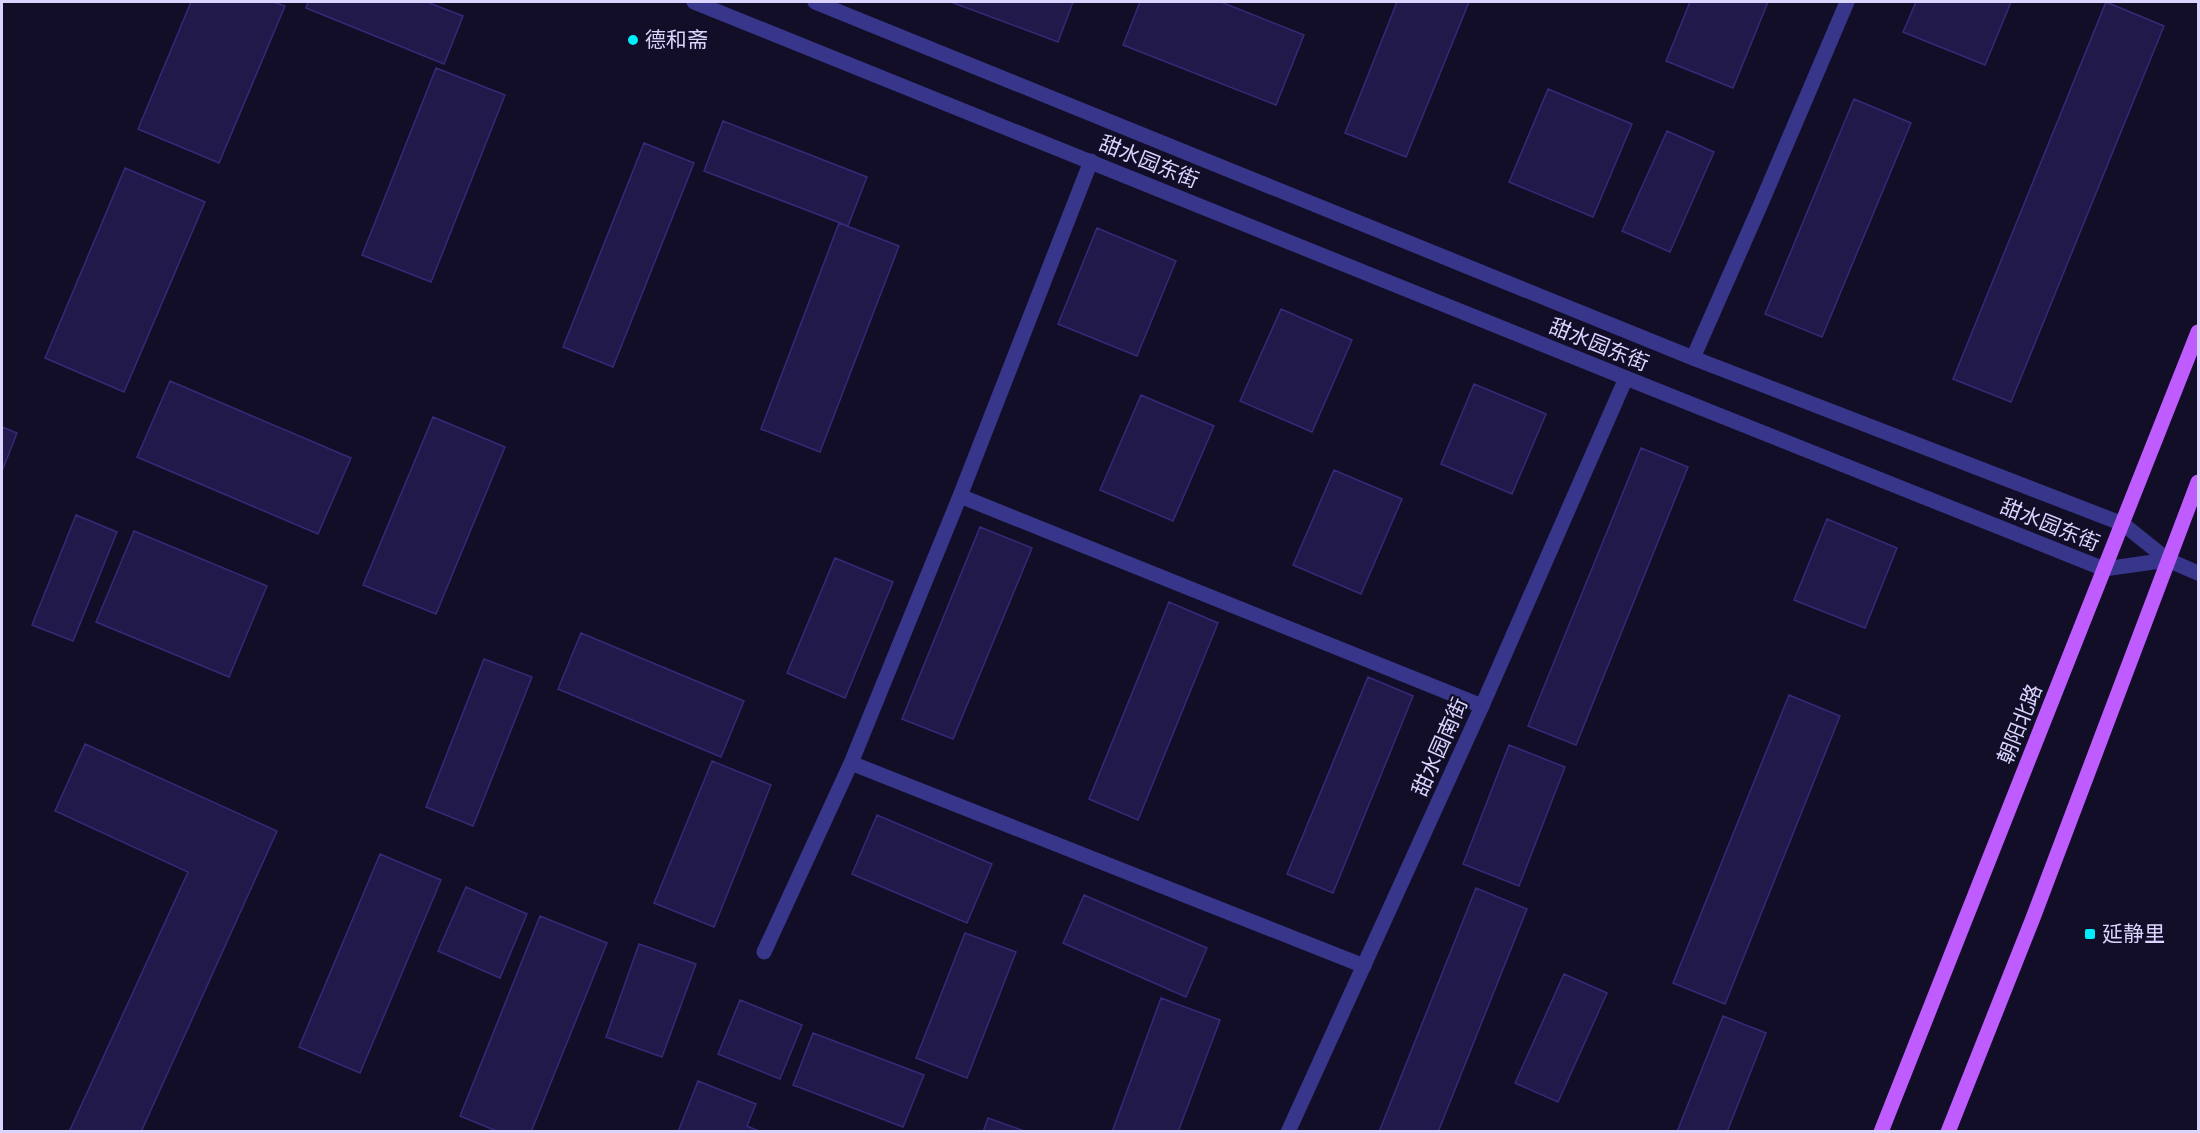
<svg xmlns="http://www.w3.org/2000/svg" width="2200" height="1133" viewBox="0 0 2200 1133" font-family="Helvetica,'Noto Sans SC',sans-serif">
	<rect width="100%" height="100%" fill="#120e28"/>
	<path fill="#21194a" stroke="#372978" stroke-width="1.5" d="M191,2H273L285,6L219,163L138,129Z
		M308,2H427L463,16L444,64L306,8Z
		M951,2H1073L1058,42Z
		M1140,2H1221L1304,35L1276,105L1123,45Z
		M1397,2H1469L1406,157L1345,133Z
		M1690,2H1768L1733,88L1666,61Z
		M1916,2H2011L1985,65L1903,32Z
		M2106,2L2164,26L2011,402L1953,379Z
		M436,68L505,95L431,282L362,255Z
		M1548,89L1632,124L1593,217L1509,182Z
		M1854,99L1911,123L1822,337L1765,314Z
		M723,121L867,177L848,226L704,171Z
		M1667,131L1714,152L1670,252L1622,231Z
		M644,143L694,163L613,367L563,347Z
		M125,168L205,202L124,392L45,358Z
		M839,223L899,246L820,452L761,429Z
		M1097,228L1176,261L1137,356L1058,324Z
		M1281,309L1352,340L1312,432L1240,401Z
		M170,381L351,458L318,534L137,457Z
		M1474,384L1546,414L1512,494L1441,464Z
		M1141,395L1214,426L1173,521L1100,490Z
		M433,417L505,447L436,614L363,585Z
		M2,427L17,433L2,471Z
		M1641,448L1688,467L1576,745L1528,726Z
		M1334,470L1402,499L1361,594L1293,565Z
		M76,515L117,532L73,641L32,625Z
		M1827,519L1897,548L1865,628L1794,600Z
		M980,527L1032,548L953,739L902,719Z
		M134,531L267,586L229,677L96,622Z
		M835,558L893,582L845,698L787,673Z
		M1169,602L1218,623L1138,820L1089,799Z
		M581,633L744,701L721,757L558,689Z
		M484,659L532,677L473,826L426,807Z
		M1368,677L1413,696L1333,893L1287,874Z
		M1789,695L1840,716L1725,1004L1673,983Z
		M85,744L277,831L141,1132H69L188,872L55,811Z
		M1509,745L1565,767L1519,886L1463,864Z
		M712,761L771,785L714,927L654,903Z
		M877,815L992,864L967,923L852,874Z
		M380,854L441,880L360,1073L299,1047Z
		M466,887L527,914L500,978L438,951Z
		M1476,888L1527,909L1438,1132H1379Z
		M1084,895L1207,948L1186,997L1063,943Z
		M540,916L607,943L531,1132H499L460,1116Z
		M965,933L1016,952L967,1078L916,1058Z
		M639,944L696,964L662,1057L606,1037Z
		M1564,974L1607,993L1558,1102L1515,1083Z
		M1161,998L1220,1020L1178,1132H1112Z
		M740,1000L802,1025L780,1079L718,1054Z
		M1723,1016L1766,1033L1727,1132H1677Z
		M813,1033L924,1075L903,1127L793,1085Z
		M698,1081L756,1104L747,1126L761,1132H678Z
		M988,1118L1027,1132H983Z"/>
	<g fill="none" stroke-linecap="round" stroke-linejoin="round">
		<path stroke="#37368a" stroke-width="15" d="M1091,161L960,496L1482,706
			M851,763L960,496
			M764,952L851,763L1364,966"/>
		<path stroke="#37368a" stroke-width="15" d="M1693,358L1760,206L1847,2
			M2168,560L2198,573
			M1288,1132L1482,706L1626,378"/>
		<path stroke="#37368a" stroke-width="15" d="M694,2L1626,378L2104,569L2168,560
			M815,2L1693,358L2123,524L2168,560"/>
		<path stroke="#be5cff" stroke-width="15" d="M1881,1132L2198,332
			M1948,1132L2033,918L2198,482"/>
	</g>
	<g fill="#01ecff" stroke="#120e28" stroke-width="2">
		<circle cx="633" cy="40" r="6"/>
		<rect x="2084" y="928" width="12" height="12" rx="3"/>
	</g>
	<g text-anchor="middle" stroke-width="4.5" stroke-linejoin="round" paint-order="stroke">
		<g font-size="21" fill="#d9d5ff" stroke="#120e28" text-anchor="start">
			<text x="645" y="47">德和斋</text>
			<text x="2102" y="941">延静里</text>
		</g>
		<g font-size="21" fill="#d9d5ff" stroke="#120e28">
			<text transform="translate(1149 162) rotate(22)" y="7">甜水园东街</text>
			<text transform="translate(1599 345) rotate(22)" y="7">甜水园东街</text>
			<text transform="translate(2050 525) rotate(22)" y="7">甜水园东街</text>
			<text transform="translate(2020 724) rotate(-68)" y="7">朝阳北路</text>
			<text transform="translate(1440 747) rotate(-66)" y="7">甜水园南街</text>
		</g>
	</g>
	<rect width="2200" height="1133" fill="none" stroke="#d9d5ff" stroke-width="6"/>
</svg>
